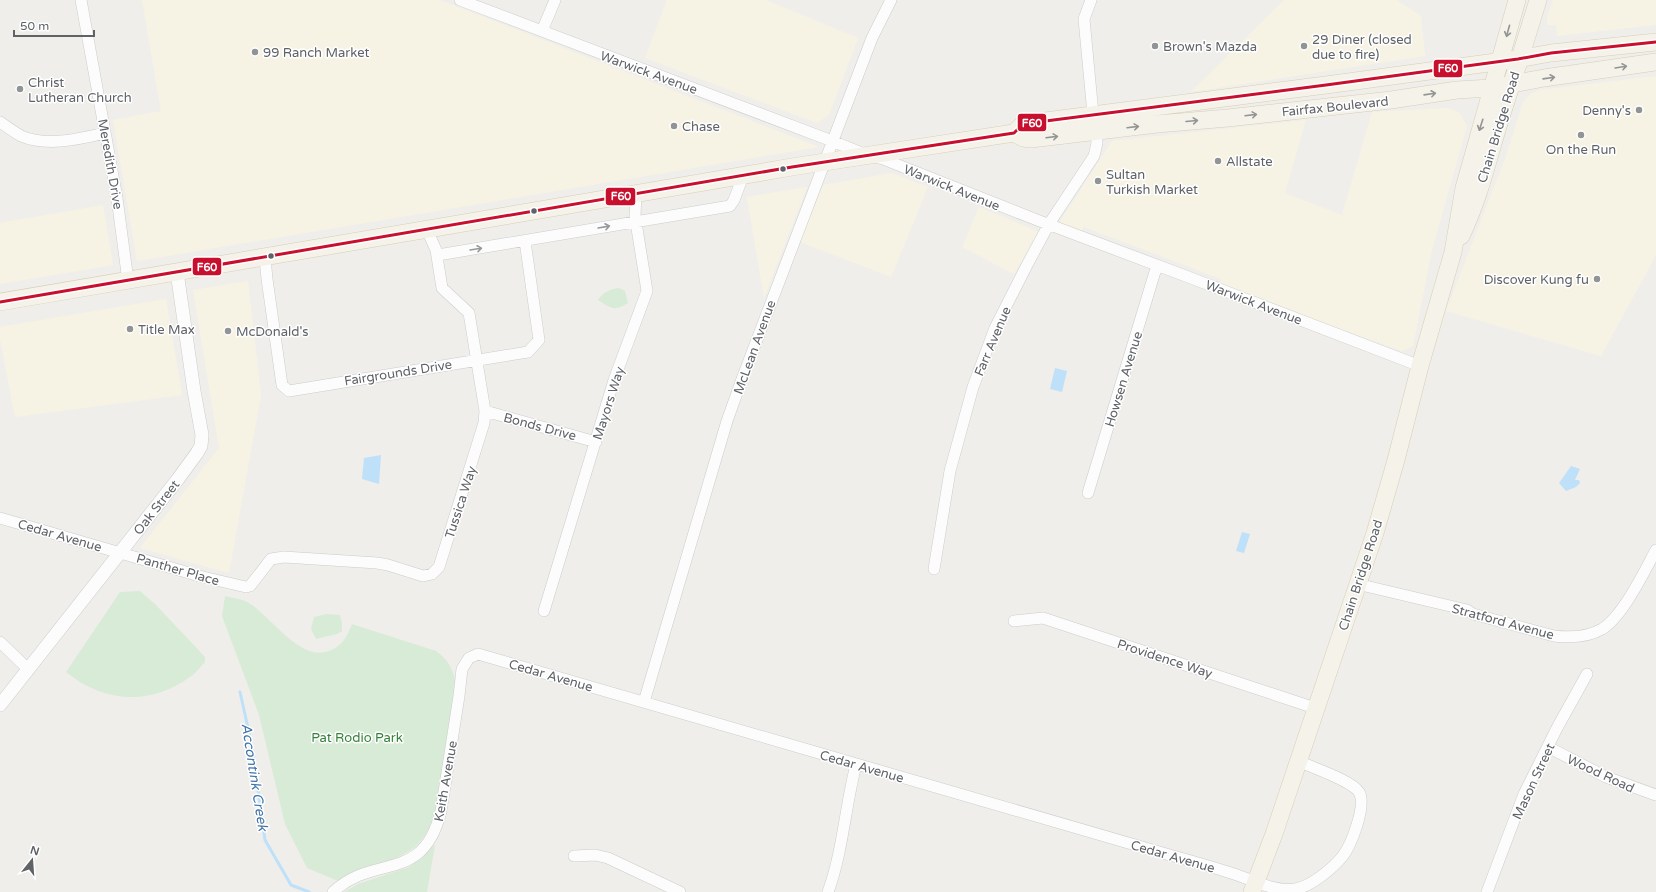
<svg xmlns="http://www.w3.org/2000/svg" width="1656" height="892" viewBox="0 0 1656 892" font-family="'Varela Round',sans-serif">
	<rect width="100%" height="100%" fill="#efeeea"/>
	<path fill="#f7f3e4" d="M142,0H440L819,147L137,261L113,120L161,111Z
		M667,0H766L858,38L829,115L817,123L645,58Z
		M1284,0H1397L1421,16L1425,56L1191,92Z
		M1553,0H1656V25L1557,36L1556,25H1547V18Z
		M1656,76V255L1601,356L1446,311L1506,156L1523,102L1530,94L1540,90Z
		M1447,108L1459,112L1467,126L1432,250L1413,346L1402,351L1219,285L1221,279L1084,227L1081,231L1059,223L1112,141L1306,120L1285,193L1342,215L1372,112Z
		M892,173L928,187L891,277L800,242L823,185Z
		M807,187L764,298L747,197Z
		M103,205L113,265L0,284V223Z
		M979,207L1040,232L1014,274L962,247Z
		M248,281L261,395L229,573L140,548L219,448L193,290Z
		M166,299L182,395L15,417L0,339V327Z"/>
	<path fill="#d8ebd6" d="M619,288L625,291L628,303C615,312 610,308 598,300C603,292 610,289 619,288Z
		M140,591L156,605L205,657V662C200,667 196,673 190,677C150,706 104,703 66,672L120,592Z
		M225,596C233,598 242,599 249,603C272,617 300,662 329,651C342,646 347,637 352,624L436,651C449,660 453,670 456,684L435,812C419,868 378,856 338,881L307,868L285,824L259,715L222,616Z
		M327,614L340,615L342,623V631L337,634L316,639L311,629L314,617Z
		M435,845L427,892H344L358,884L409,867Z"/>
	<path fill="#bfe0f9" d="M1055,368L1067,371L1062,392L1050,389Z
		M381,455L379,484L362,479L364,458Z
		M1571,466L1580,469L1575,480H1579L1580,483L1576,487L1566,491L1559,483Z
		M1242,532L1250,534L1244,553L1236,551Z"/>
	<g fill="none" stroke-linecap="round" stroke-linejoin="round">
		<path stroke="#bfe0f9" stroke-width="3" d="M240,692L252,746L265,840L291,885L309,892"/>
		<defs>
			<path id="minor" d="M81,0L117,198L128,281
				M460,0L832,141L867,155L883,159L1037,220L1183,275L1420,366
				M1091,0L1084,19L1093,114
				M542,31L555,0
				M0,122C7,127 14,132 21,136C47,147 79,139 105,133
				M438,255L730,206L734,200L743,176
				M265,258L267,279L282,385L289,391L528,352L539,340L525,241
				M485,411L596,442
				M1088,493L1157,265
				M0,518L203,577L246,587L250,586L271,559L284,557L377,563L388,565L423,576L432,574L439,567L484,423L485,411L469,313L442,288L436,250L427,230
				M934,569L950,471L973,387L995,328L1027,265L1049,224L1094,156L1097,143L1096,131
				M1357,584L1467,610L1473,614L1554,636C1571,638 1588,637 1602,629C1623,616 1644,572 1656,550
				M544,611L614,380L647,291L635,216L636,194
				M1014,621L1043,618L1315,708
				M0,642L28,669
				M644,702L727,421L742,379L872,38L891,0
				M1548,747L1606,777L1656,795
				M574,856L595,855L608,858L680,892
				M333,892C374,853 423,885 441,811L459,696L462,669L469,658L478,654L1173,856C1192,861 1212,867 1231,873C1251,879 1273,892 1295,889C1310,887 1332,869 1342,857C1351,846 1367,805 1359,792C1351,780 1313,768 1298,761
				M828,892C843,851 845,807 856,765
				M1487,892L1524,794L1557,728L1587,674"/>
			<path id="tertiary" d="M0,705L178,479L197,453L201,446L202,435L194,391L177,272"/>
			<path id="primary" d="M1014,133L1023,138L1031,139L1157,124L1228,118L1391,100L1457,90L1491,88L1544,78L1656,62
				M1461,236C1479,199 1488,159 1500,120C1513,80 1526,40 1538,0
				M0,302L792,167L1014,133L1021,126L1030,123L1326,85L1518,59L1551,53L1656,42
				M1252,892L1274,834L1375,533L1396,460L1420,366L1453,252L1464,188L1517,0"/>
		</defs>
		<use href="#minor" stroke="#cbcccc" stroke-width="12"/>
		<use href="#tertiary" stroke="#cbcccc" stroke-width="14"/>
		<use href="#primary" stroke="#d7ceb8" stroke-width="18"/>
		<use href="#minor" stroke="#fdfcfc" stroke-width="11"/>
		<use href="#tertiary" stroke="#fdfcfc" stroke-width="13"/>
		<use href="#primary" stroke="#f4f2e9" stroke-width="17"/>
		<defs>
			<path id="bus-1" d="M0,302L792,167L1014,133L1021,126L1030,123L1326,85L1518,59L1551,53L1656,42"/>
		</defs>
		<use href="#bus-1" stroke="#fff" stroke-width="6"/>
		<use href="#bus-1" stroke="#c8102e" stroke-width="3"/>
	</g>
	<defs><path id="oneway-shaft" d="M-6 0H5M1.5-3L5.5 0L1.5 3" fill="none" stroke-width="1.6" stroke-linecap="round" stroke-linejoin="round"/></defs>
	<g stroke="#939595">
		<use href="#oneway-shaft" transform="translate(1508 31) rotate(105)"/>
		<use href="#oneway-shaft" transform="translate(1621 67) rotate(-9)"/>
		<use href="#oneway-shaft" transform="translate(1549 78) rotate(-8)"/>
		<use href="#oneway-shaft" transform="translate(1430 94) rotate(-8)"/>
		<use href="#oneway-shaft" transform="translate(1251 115) rotate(-7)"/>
		<use href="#oneway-shaft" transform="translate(1192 121) rotate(-5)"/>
		<use href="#oneway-shaft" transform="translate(1481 125) rotate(108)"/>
		<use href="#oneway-shaft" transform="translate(1133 127) rotate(-7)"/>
		<use href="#oneway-shaft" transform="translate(1052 137) rotate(-7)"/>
	</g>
	<g stroke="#96999c">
		<use href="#oneway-shaft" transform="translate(604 227) rotate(-10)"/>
		<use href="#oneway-shaft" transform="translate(476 249) rotate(-9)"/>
	</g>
	<g fill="#919496" stroke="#fff" stroke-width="1.5">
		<circle cx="1155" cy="46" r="4"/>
		<circle cx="1304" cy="46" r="4"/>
		<circle cx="255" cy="52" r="4"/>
		<circle cx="20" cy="89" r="4"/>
		<circle cx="1639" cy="110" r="4"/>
		<circle cx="674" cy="126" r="4"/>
		<circle cx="1581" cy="135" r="4"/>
		<circle cx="1218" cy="161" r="4"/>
		<circle cx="1098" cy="181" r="4"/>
		<circle cx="1597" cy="279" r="4"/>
		<circle cx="130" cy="329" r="4"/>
		<circle cx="228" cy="331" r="4"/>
	</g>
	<g fill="#5f6368" stroke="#fff" stroke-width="1.5">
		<circle cx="783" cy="169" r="3.5"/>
		<circle cx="534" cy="211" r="3.5"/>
		<circle cx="271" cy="256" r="3.5"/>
	</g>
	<g text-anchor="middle" stroke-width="3" stroke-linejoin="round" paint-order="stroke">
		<g font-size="13" fill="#5f6368" stroke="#fff" text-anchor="start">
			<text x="1312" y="44">29 Diner (closed<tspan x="1312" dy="15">due to fire)</tspan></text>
			<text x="1163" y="51">Brown's Mazda</text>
			<text x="263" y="57">99 Ranch Market</text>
			<text x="28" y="87">Christ<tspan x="28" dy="15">Lutheran Church</tspan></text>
			<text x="1631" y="115" text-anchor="end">Denny's</text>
			<text x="682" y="131">Chase</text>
			<text x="1581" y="154" text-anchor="middle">On the Run</text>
			<text x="1226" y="166">Allstate</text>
			<text x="1106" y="179">Sultan<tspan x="1106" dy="15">Turkish Market</tspan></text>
			<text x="1589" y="284" text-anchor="end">Discover Kung fu</text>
			<text x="138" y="334">Title Max</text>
			<text x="236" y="336">McDonald's</text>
		</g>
		<g font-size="13" fill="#5f6368" stroke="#fff">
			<text transform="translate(649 72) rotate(20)" y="5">Warwick Avenue</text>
			<text transform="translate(1335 106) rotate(-6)" y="5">Fairfax Boulevard</text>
			<text transform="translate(1498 127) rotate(-73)" y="5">Chain Bridge Road</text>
			<text transform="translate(111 164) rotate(80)" y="5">Meredith Drive</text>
			<text transform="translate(952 187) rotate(22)" y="5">Warwick Avenue</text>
			<text transform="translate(1254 302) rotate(21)" y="5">Warwick Avenue</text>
			<text transform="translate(992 341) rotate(-67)" y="5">Farr Avenue</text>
			<text transform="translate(754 347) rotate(-70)" y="5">McLean Avenue</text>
			<text transform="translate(398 372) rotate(-9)" y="5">Fairgrounds Drive</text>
			<text transform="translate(1123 379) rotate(-73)" y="5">Howsen Avenue</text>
			<text transform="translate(608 403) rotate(-72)" y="5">Mayors Way</text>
			<text transform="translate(540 426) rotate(15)" y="5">Bonds Drive</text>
			<text transform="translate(460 502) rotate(-72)" y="5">Tussica Way</text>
			<text transform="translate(156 507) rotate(-52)" y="5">Oak Street</text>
			<text transform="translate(60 535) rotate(16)" y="5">Cedar Avenue</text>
			<text transform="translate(178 569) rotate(16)" y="5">Panther Place</text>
			<text transform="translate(1360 575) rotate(-72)" y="5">Chain Bridge Road</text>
			<text transform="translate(1503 621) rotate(15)" y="5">Stratford Avenue</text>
			<text transform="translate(1165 658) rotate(18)" y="5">Providence Way</text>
			<text transform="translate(551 675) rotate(16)" y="5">Cedar Avenue</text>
			<text transform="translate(862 766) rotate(16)" y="5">Cedar Avenue</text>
			<text transform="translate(1601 773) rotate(25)" y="5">Wood Road</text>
			<text transform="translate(445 781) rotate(-80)" y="5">Keith Avenue</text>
			<text transform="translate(1533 781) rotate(-65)" y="5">Mason Street</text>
			<text transform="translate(1173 856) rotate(16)" y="5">Cedar Avenue</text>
		</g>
		<g font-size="13" fill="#348238" stroke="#fff">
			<text x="357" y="742">Pat Rodio Park</text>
		</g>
		<g font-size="14" font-style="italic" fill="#4174aa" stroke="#fff">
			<text transform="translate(255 777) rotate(81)" y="5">Accontink Creek</text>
		</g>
	</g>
	<g stroke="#fff" stroke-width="1.5">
		<rect x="1433" y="59" width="30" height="19" rx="4" fill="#c8102e"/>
		<rect x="1017" y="113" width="30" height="19" rx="4" fill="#c8102e"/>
		<rect x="605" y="187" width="31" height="19" rx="4" fill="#c8102e"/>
		<rect x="192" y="257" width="30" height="19" rx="4" fill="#c8102e"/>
	</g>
	<g font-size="11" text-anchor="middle" font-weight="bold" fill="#fff">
		<text x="1448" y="72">F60</text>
		<text x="1032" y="127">F60</text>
		<text x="621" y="200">F60</text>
		<text x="207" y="271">F60</text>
	</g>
	<g transform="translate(32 860) rotate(17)" stroke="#ffffff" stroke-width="3" paint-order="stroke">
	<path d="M0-3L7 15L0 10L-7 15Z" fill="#5f6368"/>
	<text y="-6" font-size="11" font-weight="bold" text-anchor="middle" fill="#5f6368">N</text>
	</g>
	<path d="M14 30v6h80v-6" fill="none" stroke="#5f6368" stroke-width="2"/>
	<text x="20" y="30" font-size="12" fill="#5f6368" stroke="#ffffff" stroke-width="3" paint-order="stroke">50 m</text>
</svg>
